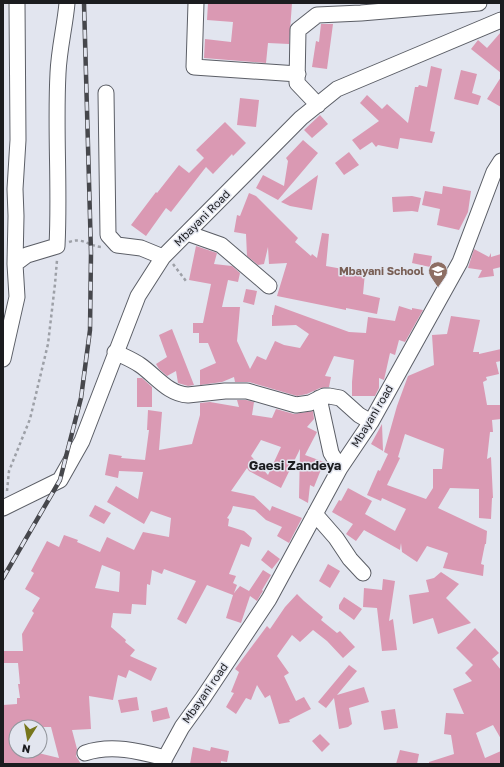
<svg xmlns="http://www.w3.org/2000/svg" width="504" height="767" viewBox="0 0 504 767" font-family="'Golos Text',sans-serif">
	<rect width="100%" height="100%" fill="#e2e5ef"/>
	<path fill="#da99b3" fill-rule="evenodd" d="M208,3H292L289,44L268,43L266,63L204,58L205,39L231,42L233,22L207,20Z
		M321,24H333L327,69L312,67L316,41L319,42Z
		M501,32V73L471,49L478,40L487,48Z
		M431,66L442,69L430,131L435,132L432,143L400,138L398,149L378,145L376,147L372,142L360,150L352,140L379,121L360,103L367,95L382,109L387,104L408,123L415,87H418L419,85L427,87Z
		M461,70L477,74L472,93L481,96L478,105L454,99Z
		M501,77V107L487,99Z
		M240,98L259,100L256,127L237,125Z
		M320,115L328,124L312,138L304,130Z
		M225,122L246,143L233,156L232,154L213,174L206,167L171,212L166,208L146,236L131,225L156,192L157,193L179,165L189,173L204,158L196,150Z
		M303,140L318,153L278,200L256,188L263,175L284,186L288,161L286,158Z
		M349,152L359,165L344,175L335,163Z
		M318,175L312,210L290,206L281,202Z
		M443,186L471,191L468,212L459,230L437,225L440,209L422,205L425,191L442,194Z
		M249,193L256,196L298,238L295,242L311,256L312,254L317,258L322,233L329,234L326,266L365,273L363,294L380,298L377,314L346,308V310L277,296L287,263L269,264L268,247L264,264L258,265L247,256L246,234L234,232L237,215L240,216Z
		M412,196L421,198L418,212L412,211L393,212L392,197Z
		M196,246L217,253L214,264L232,266L240,273L238,282L228,280L222,307H240L237,341L250,369L257,356L266,360L275,341L284,345L300,348L309,334L296,325L272,326V315H273L275,305L349,332L366,333L368,317L395,321L399,306L412,310V308L423,310L405,342L399,340L395,355L390,353L384,380L379,378V388L375,396H352V382L354,360L334,356L325,376L331,377L329,387L320,388L307,394L297,396L249,382H235L234,377L222,382L200,385V370L216,363L208,343H199V333H193V323H203L211,284L189,280Z
		M474,249L489,257L491,253V257L501,254V267L493,269L494,276L478,278L482,270L468,268Z
		M414,253L432,256L430,267L412,263Z
		M246,289L257,291L254,305L243,302Z
		M451,316L480,320L473,352H479V354L501,349V361L496,362L499,374L486,377L487,380L483,382L487,405H500L501,419L492,420L493,432H490L487,459L491,457L493,498H492L491,519L479,518V489L450,488L438,508L487,531L486,544H485L481,564L484,565L483,576L443,568L448,553L427,546L417,562L402,552L401,543L400,550L364,530L356,541L346,534L353,524L332,512L339,500L341,501L348,488L372,501L365,514L395,531L406,509L382,498L381,501L367,495L378,470L380,471L388,454L384,452L397,406L408,376L434,365L432,335L447,334ZM405,434L444,449L442,469H433V488L426,499L387,485L400,458L398,457Z
		M172,329L194,385L188,386L178,383L176,371L167,376L159,369L156,364L167,357L159,335Z
		M137,378H142L152,387V407H137Z
		M237,400H246L254,402L252,415L272,418L276,409L294,414L313,411L314,419L307,427L317,432L305,455L324,462L314,487L310,485L308,503L299,498L300,449L281,488L249,471L247,468L231,491L254,496L270,511L272,506L302,518L289,543L277,536L282,527L266,520L255,510L233,506L231,512L227,518L229,519L228,526L244,531L252,538L249,547L241,544L229,574L236,576L233,583L237,585L234,593L240,586L249,591L263,570L271,575L262,590L263,591L261,594L257,601L250,596L241,623L226,618L233,595L207,585L186,624L177,619L196,581L164,569L162,574L152,570L150,585L147,584L146,605L132,604L131,614L113,613L111,627L126,640L125,642L135,650L130,656L157,668L151,681L129,670L126,678L118,675L113,700L89,696L91,729L72,730L77,749L76,756L81,764H3V705L17,704V698H20L18,684H20L18,663H3V651H23L22,634L34,613L32,611L40,598L25,589L34,573L31,571L47,541L59,547L64,535L78,540L77,542L100,552L107,537L134,550L143,532L169,537L171,518L151,511L144,524L107,502L116,486L138,499L143,472L119,471L118,478L105,475L109,454L122,456L121,458L145,460L149,430H147L148,410L162,412L159,450L192,444L200,415V403L210,402L239,407ZM261,440L281,447L268,475L251,456ZM102,565L120,572L119,592L95,588ZM12,727H51L59,758L30,751H13Z
		M382,424L383,451L371,444Z
		M95,505L111,513L104,524L89,516Z
		M268,550L280,559L272,569L261,560Z
		M328,564L340,571L330,588L319,581Z
		M441,572L459,584L446,598L471,623L438,634L433,618L413,624L409,595L429,592L426,580L434,578Z
		M383,579L395,581L389,621L393,619L397,650L382,651L377,608L363,607L364,588L382,590Z
		M297,594L304,601L323,617L321,620L337,633L340,631L355,647L343,658L327,641L313,630L300,642L292,635L277,656L289,673L284,676L296,701L304,697L311,709L289,720L290,722L279,724L270,695L265,698L257,685L251,700L246,698L236,714L226,707L234,693L231,692L239,672L235,669L267,626L270,629L285,607Z
		M344,597L362,609L354,620L339,609V605Z
		M475,628L499,653L492,659L501,670V739L493,725L476,733L485,758L501,751V764H429V762L454,754L451,735L444,734L446,713L464,714L453,689L472,681L465,673L473,665L456,648Z
		M349,665L357,671L337,695L364,687L369,702L349,708L352,724L348,727L339,729L334,698L326,708L318,702Z
		M137,697L139,710L121,713L118,700Z
		M167,707L170,718L153,722L151,711Z
		M395,709L398,728L384,730L381,711Z
		M320,734L330,744L322,752L312,741Z
		M193,747L210,751L211,747L229,751L227,762L221,761V764H190Z
		M400,750L419,754L417,764H396Z"/>
	<g fill="none" stroke-linecap="round" stroke-linejoin="round">
		<defs>
			<path id="street" d="M196,3L194,67L298,74
				M106,93L108,235L117,245L141,248L163,257
				M318,105L297,83L298,30L317,15L361,13L479,3
				M187,233L221,245L269,286
				M15,264L27,255L57,246C60,188 55,130 58,73C59,49 65,26 67,3
				M115,352C123,356 133,360 140,365C156,376 168,394 188,395L225,391H247L296,405L310,403L324,396H329L340,398L359,415L371,422
				M3,359L17,297L15,264L16,216L15,189L18,140L17,3
				M319,398L331,453L340,468
				M3,508L60,480L82,441L138,296L163,257L301,118L337,89L501,20
				M315,514L336,538L350,559L363,573
				M85,753C111,744 139,751 165,758
				M163,764L165,758L182,727L203,698L269,599L340,468L371,422L460,262L494,172L501,161"/>
		</defs>
		<use href="#street" stroke="#5b5e66" stroke-width="17"/>
		<path stroke="#9da0a7" stroke-width="2.5" stroke-dasharray="3 3" stroke-linecap="butt" d="M69,242C83,237 89,246 101,247
			M173,264L186,281
			M7,491L9,471L30,419L48,344L55,284L57,260"/>
		<use href="#street" stroke="#fff" stroke-width="15"/>
		<defs>
			<path id="rail" d="M3,578L60,480L81,398L90,330L91,253L84,3"/>
		</defs>
		<use href="#rail" stroke="#46474c" stroke-width="4.5"/>
		<use href="#rail" stroke="#e2e5ef" stroke-width="3" stroke-dasharray="9" stroke-linecap="butt"/>
	</g>
	<defs>
		<symbol id="school-pin" viewBox="-11 -11 22 30"><path d="M0 17L-7.5 6A9.5 9.5 0 1 1 7.5 6Z" fill="#8d6e63" stroke="#e2e5ef"/><path d="M0-5L7-2L0 1L-7-2ZM-4 1L0 2.5L4 1V4Q0 6-4 4Z" fill="#fff"/></symbol>
	</defs>
	<g fill-rule="evenodd">
		<use href="#school-pin" x="427" y="260" width="22" height="30"/>
	</g>
	<g text-anchor="middle" stroke-width="3" stroke-linejoin="round" paint-order="stroke">
		<g font-size="11" fill="#1b1c1f" stroke="#e2e5ef">
			<text transform="translate(202 218) rotate(-45)" y="4">Mbayani Road</text>
			<text transform="translate(372 416) rotate(-59)" y="4">Mbayani road</text>
			<text transform="translate(205 693) rotate(-55)" y="4">Mbayani road</text>
		</g>
		<g font-size="11" font-weight="bold" fill="#785e54" stroke="#e2e5ef" text-anchor="end">
			<text x="424" y="275">Mbayani School</text>
		</g>
		<g font-size="13" font-weight="bold" fill="#1b1c1f" stroke="#e2e5ef">
			<text x="295" y="470">Gaesi Zandeya</text>
		</g>
	</g>
	<rect width="504" height="767" fill="none" stroke="#1b1c1f" stroke-width="8"/>
	<g transform="translate(28 739) rotate(191)"><circle r="19" fill="#e2e5ef" stroke="#92959c"/>
	<path d="M0-3L7 15L0 10L-7 15Z" fill="#77761c"/>
	<text y="-6" font-size="11" font-weight="bold" text-anchor="middle" fill="#1b1c1f">N</text>
	</g>
</svg>
